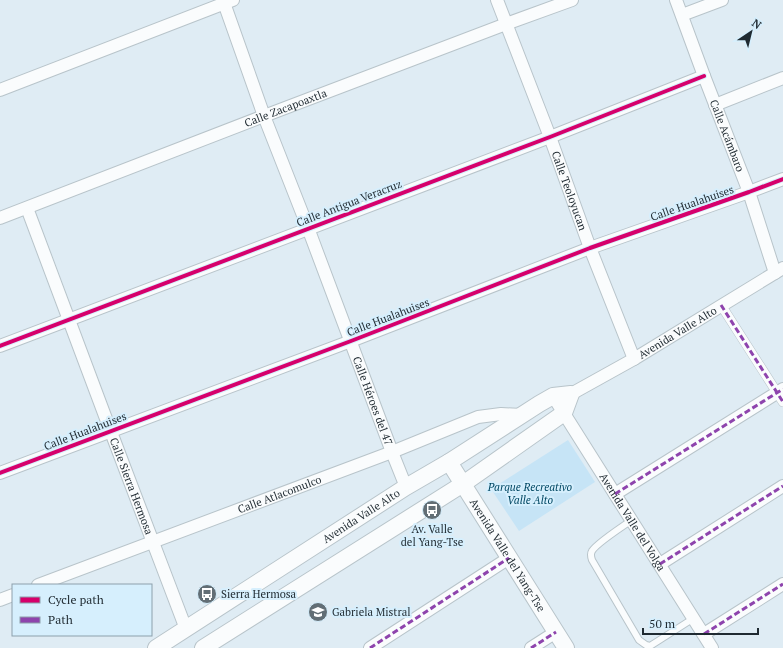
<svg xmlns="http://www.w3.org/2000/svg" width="783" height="648" viewBox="0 0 783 648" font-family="'PT Serif',serif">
	<rect width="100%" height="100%" fill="#dfecf4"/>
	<path fill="#c6e4f6" d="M568,440L595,482L519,531L491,489Z"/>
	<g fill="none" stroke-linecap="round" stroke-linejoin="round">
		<defs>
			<path id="service" d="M632,520C623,526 596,544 592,551C590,554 591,557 592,560L639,640L646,645L650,646L694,618"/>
			<path id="pedestrian" d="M721,305L783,402"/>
			<g id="minor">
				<path id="s1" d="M223,0L264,116L308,228L392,452L406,487"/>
				<path id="s2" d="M497,0L550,137L590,248L634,359"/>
				<path id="s3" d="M676,0L704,76L749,192L775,273"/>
				<path d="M682,15L722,0"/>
				<path d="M0,90L233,0"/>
				<path d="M715,105L783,78"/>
				<path id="s4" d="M27,208L111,432L186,629"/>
				<path id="s5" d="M0,218L264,116L506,24L572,0"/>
				<path d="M0,346L550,137L704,76"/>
				<path id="s6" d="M571,394L634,359L783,268"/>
				<path id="s7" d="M553,396L712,648"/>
				<path d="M0,473L351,341L590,248L749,192L783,179"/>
				<path d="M615,494L783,389"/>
				<path d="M660,564L783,486"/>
				<path id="s8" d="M38,585L392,452L478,417L501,414L522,415"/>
				<path d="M0,600L13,595"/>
				<path d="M704,634L783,584"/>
				<path d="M370,648L509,558"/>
				<path d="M531,648L556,632"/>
			</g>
			<g id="tertiary">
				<path id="s9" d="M449,462L566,648"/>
				<path id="s10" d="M156,648L406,487L449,462L539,404L553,396L571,394L564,413L463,484L203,648"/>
			</g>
		</defs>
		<use href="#service" stroke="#b8c4ca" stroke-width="8"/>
		<use href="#pedestrian" stroke="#b8c4ca" stroke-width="10"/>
		<use href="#minor" stroke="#b8c4ca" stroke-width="14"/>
		<use href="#tertiary" stroke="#b8c4ca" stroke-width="18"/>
		<use href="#service" stroke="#fafcfd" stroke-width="6"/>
		<use href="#pedestrian" stroke="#fafcfd" stroke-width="9"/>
		<use href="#minor" stroke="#fafcfd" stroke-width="12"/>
		<use href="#tertiary" stroke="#fafcfd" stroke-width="16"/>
		<path stroke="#8e44ad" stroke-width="3" stroke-dasharray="6 3" stroke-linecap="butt" d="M721,305L783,402
			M615,494L783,389
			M660,564L783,486
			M704,634L783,584
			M370,648L509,558
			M531,648L556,632"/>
		<defs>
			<path id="cycleway" d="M0,346L550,137L704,76
				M0,473L351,341L590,248L749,192L783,179"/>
		</defs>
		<use href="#cycleway" stroke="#d6effd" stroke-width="6"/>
		<use href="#cycleway" stroke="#d6006c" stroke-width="4"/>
	</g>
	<defs>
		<symbol id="bus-disc" viewBox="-11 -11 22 22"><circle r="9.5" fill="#626e75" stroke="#d6effd"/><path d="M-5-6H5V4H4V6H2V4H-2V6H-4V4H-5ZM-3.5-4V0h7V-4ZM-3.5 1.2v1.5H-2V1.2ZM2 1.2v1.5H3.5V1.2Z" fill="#fff"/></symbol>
		<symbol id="school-disc" viewBox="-11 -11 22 22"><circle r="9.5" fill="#626e75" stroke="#d6effd"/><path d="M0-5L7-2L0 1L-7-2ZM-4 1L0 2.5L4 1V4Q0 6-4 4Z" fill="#fff"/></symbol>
	</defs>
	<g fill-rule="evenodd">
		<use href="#bus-disc" x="421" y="499" width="22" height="22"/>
		<use href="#bus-disc" x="196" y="583" width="22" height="22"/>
		<use href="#school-disc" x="307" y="601" width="22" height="22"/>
	</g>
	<g text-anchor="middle" stroke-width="4" stroke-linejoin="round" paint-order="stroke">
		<g font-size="11" fill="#1f2a31" stroke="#d6effd">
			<text dy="4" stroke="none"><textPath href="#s5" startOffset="306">Calle Zacapoaxtla</textPath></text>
			<text dy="4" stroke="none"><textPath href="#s3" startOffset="145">Calle Acámbaro</textPath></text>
			<text dy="4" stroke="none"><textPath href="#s2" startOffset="204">Calle Teoloyucan</textPath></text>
			<text transform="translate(349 203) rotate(-21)" y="4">Calle Antigua Veracruz</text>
			<text transform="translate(692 203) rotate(-19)" y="4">Calle Hualahuises</text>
			<text transform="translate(388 317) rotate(-21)" y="4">Calle Hualahuises</text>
			<text dy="4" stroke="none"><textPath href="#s6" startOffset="123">Avenida Valle Alto</textPath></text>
			<text dy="4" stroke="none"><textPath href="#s1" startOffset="428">Calle Héroes del 47</textPath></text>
			<text transform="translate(85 431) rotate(-21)" y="4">Calle Hualahuises</text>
			<text dy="4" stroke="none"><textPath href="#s4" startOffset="297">Calle Sierra Hermosa</textPath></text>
			<text dy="4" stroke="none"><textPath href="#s8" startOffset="258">Calle Atlacomulco</textPath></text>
			<text dy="4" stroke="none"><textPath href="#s10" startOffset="244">Avenida Valle Alto</textPath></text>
			<text dy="4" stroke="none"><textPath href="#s7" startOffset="149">Avenida Valle del Volga</textPath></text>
			<text dy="4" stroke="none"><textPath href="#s9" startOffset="110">Avenida Valle del Yang-Tse</textPath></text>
		</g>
		<g font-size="11" font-style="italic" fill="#004763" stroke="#d6effd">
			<text x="530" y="491">Parque Recreativo<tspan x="530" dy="13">Valle Alto</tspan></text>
		</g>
		<g font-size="11" fill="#1f2a31" stroke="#d6effd" text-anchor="start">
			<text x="432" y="533" text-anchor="middle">Av. Valle<tspan x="432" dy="13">del Yang-Tse</tspan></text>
			<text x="221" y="598">Sierra Hermosa</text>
			<text x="332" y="616">Gabriela Mistral</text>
		</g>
	</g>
	<rect x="12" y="584" width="140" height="52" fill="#d6effd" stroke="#8da0ab"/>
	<rect x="20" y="597" width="20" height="6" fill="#d6006c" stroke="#8da0ab"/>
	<text x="48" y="604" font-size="12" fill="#1f2a31">Cycle path</text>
	<rect x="20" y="617" width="20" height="6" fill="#8e44ad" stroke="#8da0ab"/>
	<text x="48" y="624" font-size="12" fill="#1f2a31">Path</text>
	<g transform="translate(751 32) rotate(35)" stroke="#d6effd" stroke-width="3" paint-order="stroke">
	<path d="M0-3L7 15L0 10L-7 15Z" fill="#1f2a31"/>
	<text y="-6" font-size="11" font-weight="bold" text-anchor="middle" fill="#1f2a31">N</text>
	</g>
	<path d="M643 628v6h115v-6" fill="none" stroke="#1f2a31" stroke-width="2"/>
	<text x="649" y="628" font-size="12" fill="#1f2a31" stroke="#d6effd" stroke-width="3" paint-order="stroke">50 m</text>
</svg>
